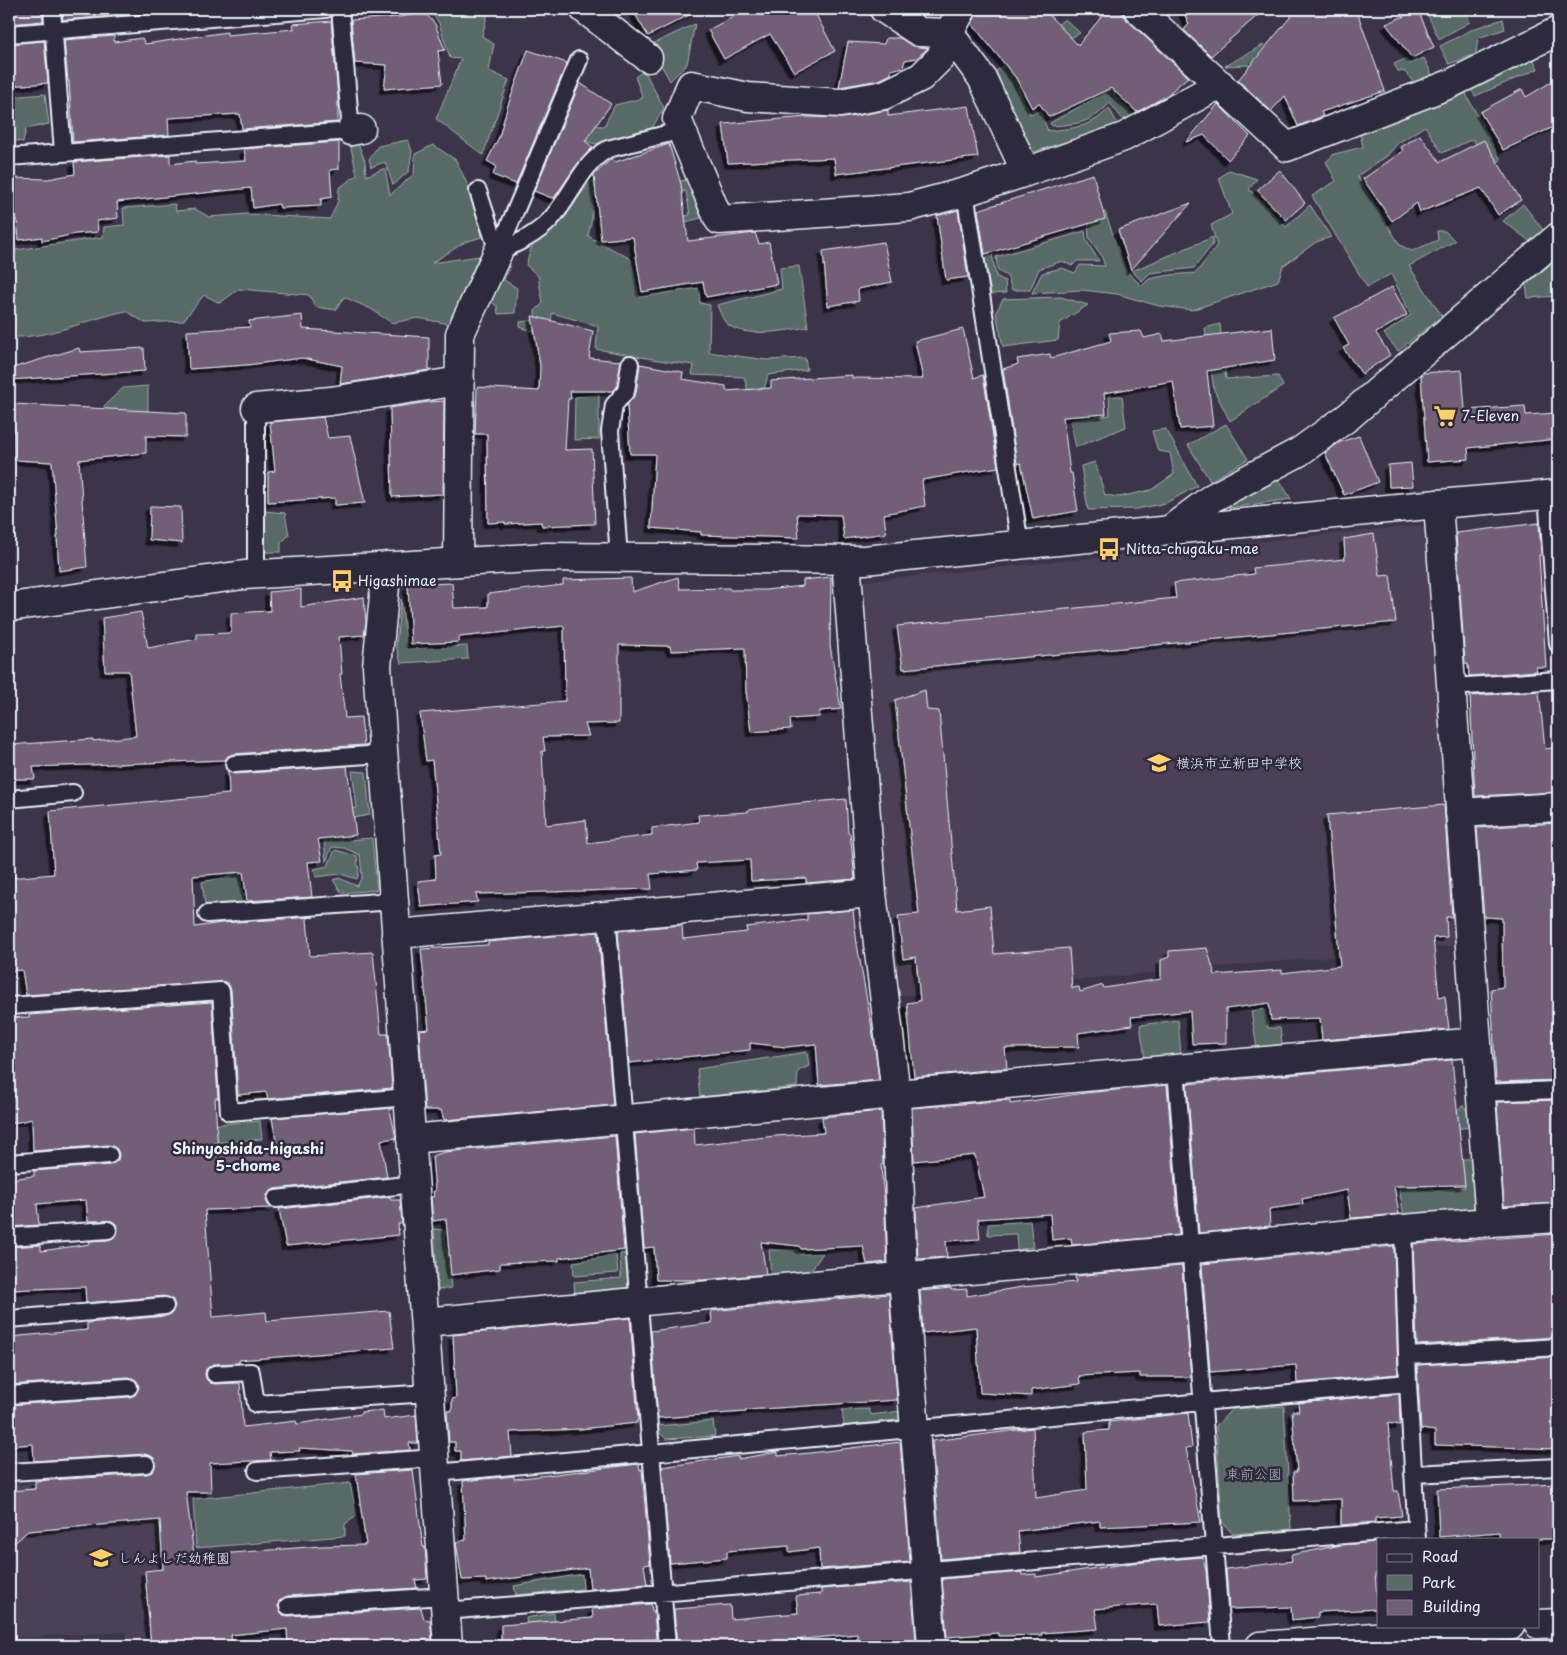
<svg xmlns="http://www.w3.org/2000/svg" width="1567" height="1655" viewBox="0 0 1567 1655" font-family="'Playpen Sans','Klee One',sans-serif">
	<defs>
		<filter id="shadow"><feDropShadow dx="-4.5" dy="4.5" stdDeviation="0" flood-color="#0009"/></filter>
	</defs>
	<rect width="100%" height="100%" fill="#3c3449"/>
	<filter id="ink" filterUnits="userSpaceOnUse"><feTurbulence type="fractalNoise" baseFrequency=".02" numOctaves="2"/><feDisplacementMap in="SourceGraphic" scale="10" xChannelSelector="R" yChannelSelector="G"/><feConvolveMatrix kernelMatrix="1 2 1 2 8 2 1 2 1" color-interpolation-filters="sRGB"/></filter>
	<g filter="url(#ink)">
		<path fill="#4c4157" d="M1421,525L1432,534L1461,945L888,997L854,582Z
			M186,1474L203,1646H127L126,1632L9,1638V1485Z"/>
		<path fill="#586b65" stroke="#a0aeae" d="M448,9H489L482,36L494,44L489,71L509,80L483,155L436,119L461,59L450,58L439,23L430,11Z
			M1425,9H1465L1470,22L1439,39Z
			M1065,19L1080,33L1044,52L1029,80L1018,88L1030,114L1040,111L1048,131C1073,128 1091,128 1109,108L1118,125L1030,153L996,71Z
			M1503,19L1505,29L1478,38L1476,54L1449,64L1440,46L1473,29Z
			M695,24L687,64L670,81L650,45Z
			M1263,45L1271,54L1263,67L1245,65L1225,66Z
			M1424,58L1432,75L1414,83L1405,72L1398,71L1394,64L1405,59L1410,64Z
			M1533,58L1538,69L1475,96L1470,87Z
			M644,70L664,108L652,128L595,144L576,137L581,125L604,126L615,105L643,98L635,77Z
			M1102,86H1119L1114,95L1133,115L1124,121L1110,103C1091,123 1079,124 1052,126L1050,123L1104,93Z
			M1464,87L1467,96L1501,160L1490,167L1473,139L1442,153L1425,126L1398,143L1387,156L1357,176L1400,245L1412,251L1438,240L1437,231H1445L1455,241L1409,266L1442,316L1398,351L1384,334L1411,315L1391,274L1367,287L1312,196L1336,181L1326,162L1334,154L1363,147L1360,133Z
			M45,94L49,124L26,129L23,142L12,140L9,116V97Z
			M356,138L365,161L366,176L385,168L390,195L414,174L415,154L433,145L456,160L471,192L482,237L465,242L432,263L479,256L449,324L418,318L392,323L371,309L344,297L336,310L316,307L309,295L239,289L220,303L204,295L183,321L145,323L126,311C87,319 49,339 9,337V251L103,237L104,227L124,225L123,208L175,204L176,211L195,209L209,217L247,214L330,219L338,201L339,188L357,175L349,139Z
			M408,140L412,151L409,171L393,185L385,162L371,167L369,159L378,146Z
			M1229,170L1257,179L1249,189L1286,227L1310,205L1331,237L1316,242L1283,266L1278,281L1192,310L1159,306L1117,294L1082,290L1032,293L1042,273L1062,268L1075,273L1080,265L1105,266L1101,255L1089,238L1088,217L1105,212L1126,271L1142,286L1149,279L1170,275L1196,273L1217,245L1211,225L1232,214L1219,178Z
			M687,180L701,218L670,226L669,219L690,215L686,191L676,192L673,182Z
			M592,181L605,185L632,186L593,194L592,218L588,236L631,259L639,297L699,288L700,303L710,305L709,352L767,360L805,358L807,370L768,375L764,390L748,391L744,377L692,375L694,365L670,362L596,349L598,326L552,313L550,337L520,327V322L535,320V311L543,303L538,276L526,265L533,242L554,225Z
			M1523,204L1544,231L1532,243L1503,221Z
			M985,224L998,249L992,254L996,276L1005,281L1006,293L991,294L979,226Z
			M1085,231L1086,240L1099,261H1077L1072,266L1062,261L1039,269L1030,290H1012L1007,276L998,271L996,257Z
			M1213,237V244L1194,268L1150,273L1142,281L1132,271Z
			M1558,258V296L1528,298L1526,285Z
			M499,262L510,267L504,280L517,288L515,313L498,314L497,306L487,299Z
			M799,266L808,327C788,330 741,340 725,322C722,318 719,310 717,305L782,289L780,268Z
			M1061,297L1088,305L1060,323L1058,340L1003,347L996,312L1003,299Z
			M1220,324L1226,379L1278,376L1283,386L1230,421L1214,390L1205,328Z
			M148,386V411L105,414L104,406L123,388Z
			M599,395V439L574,440L575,397Z
			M1109,396H1122L1126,427L1076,447L1070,421L1110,415Z
			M1226,424L1248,459L1210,481L1188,445Z
			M1166,429L1197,486L1166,503L1137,509L1088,510L1081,466L1095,462L1105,495L1119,497L1151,490L1174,474L1170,453L1158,451L1152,431Z
			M1279,479L1291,499L1229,508L1228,502Z
			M264,511L285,513L289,535L281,543V552H263Z
			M401,599L407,649L467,646L468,659L401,663L396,645Z
			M352,771L366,772L370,815L347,819L349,840L372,838L377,890L342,893L333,880L339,878L357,886L362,877L360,855L344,848L332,847L326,862L324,838L238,846L242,895H255V903L205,905L202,882L231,876L232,846L307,814L357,808Z
			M335,850L357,856L359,872L357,879L340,874L316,877L314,869L328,866Z
			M1265,1009L1268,1028H1280L1282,1044L1257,1049L1251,1011Z
			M1178,1020L1181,1055L1145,1058L1140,1025Z
			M807,1052L809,1066L798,1071L797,1087L700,1097L697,1069Z
			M1463,1105L1469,1113V1127L1438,1132L1429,1182L1434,1190L1465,1187L1461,1160L1472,1158L1476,1208L1404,1217L1392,1144L1450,1116Z
			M260,1121L262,1139L209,1143L207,1125Z
			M1030,1221L1033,1247L1017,1250L1016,1234L988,1235V1224Z
			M434,1229L444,1230L451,1288L438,1290Z
			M769,1250H797L800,1254L823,1253L810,1272L771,1275Z
			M620,1254H626L628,1289L575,1294L574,1282L621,1278Z
			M616,1255L618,1273L574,1276L573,1262Z
			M1284,1406L1291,1529L1233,1534L1222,1522L1216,1426L1232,1409Z
			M869,1409L871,1415L901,1411L903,1419L844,1426L842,1410Z
			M713,1421L715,1436L666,1439L658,1431L657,1426Z
			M350,1483L357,1516L345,1524V1536L196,1548L193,1499Z
			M582,1574L583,1589L516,1595L514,1586Z
			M554,1613L556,1646H529L526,1618Z"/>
		<path fill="#725e77" stroke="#e8f1f8" filter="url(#shadow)" d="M9,9H42L43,21L9,24Z
			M62,9H113L112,16L63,20Z
			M632,9H701L648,36Z
			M748,9H813L835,51L794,72L770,34L724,59L708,30Z
			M979,9H1043L1078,45L1108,9H1119L1127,20L1188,77L1166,96L1137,112L1111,88L1049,117L1039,103L1032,108L1016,78L972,24Z
			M1182,9H1265L1211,56L1184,30L1189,24Z
			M1297,9H1356L1385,91L1321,112L1323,116L1298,126L1285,96L1271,111L1238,80Z
			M1418,10L1434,47L1412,58L1386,24Z
			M425,13L435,24L445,50L438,51L442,84L384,89L387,65L355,63L351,20L399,17Z
			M331,21L338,96V122L242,129L240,114L168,118L169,135L73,142L69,81H68L64,40L114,36V42L142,38L145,44L227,32V35L294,29L293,24Z
			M886,38H900L911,45L928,48L917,58L905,60L903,67L891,70V74L879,80L839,87L848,42L884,44Z
			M44,41L48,83L9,86V44Z
			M528,50L567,63L516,184L493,175L496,166L487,161L499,137L508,105Z
			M1558,78V125L1503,150L1480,112L1522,89L1526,97Z
			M580,83L611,104L585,141L593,147L576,166L554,198H552L534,191Z
			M1218,104L1250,136L1228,160L1204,135L1186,142Z
			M969,106L978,157L836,174L834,158L728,163L723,124L807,117L843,118L888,110V116Z
			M1420,135L1440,162L1484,140L1521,200L1498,215L1481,188L1420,212L1417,203L1392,221L1363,179L1403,151L1401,147Z
			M339,142V169L330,170L332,197L321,199V206L280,208L279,204L253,208L251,188L117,202L118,218L97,221L98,232L75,234L42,241V237L19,240L17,220L9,221V178L48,179L75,174L74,162L170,155V164L195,161V164L246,161L244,149Z
			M669,144L681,184L688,241L755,233L759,244L769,242L777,284L706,297L703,282L642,292L633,237L601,240L594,175L611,159L615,162Z
			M1280,170L1305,203L1286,220L1257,190Z
			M1093,174L1105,219L985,254L978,210Z
			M1191,203L1131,270L1118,230Z
			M958,210L968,277L946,280L937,216Z
			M884,242L892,282L858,289L859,301L828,306L823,251Z
			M1392,287L1407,315L1376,333L1390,355L1362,374L1343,348L1349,345L1334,318Z
			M302,315L303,329L429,337V370L340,384L342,366L302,358L247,365L189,369L187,331L250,327L249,321Z
			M532,316L593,331L589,358L621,361L617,387L613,391H570L571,399H568L565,450L592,449L595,524L542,526L541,522L505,524V522L488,523L487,434H475L477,387L539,391L540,366Z
			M1272,328L1275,360L1207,371L1213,426L1180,429L1173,381L1104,393L1106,414L1063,417L1070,473H1072L1078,511L1033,519L1021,463L1017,464L1003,369L1018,364L1017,359L1050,354L1051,358L1111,341L1109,333L1141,331L1144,338L1162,334L1164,341Z
			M963,329L974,378L983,375L998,467L922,480L925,506L884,514L886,533L844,539L841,515L797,514L799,538L701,535V532L651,528L655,454H630L627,405L636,393L640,364L683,372L682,379L726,386V391L771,388V381L852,375V378L923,379L915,341Z
			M79,348L80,352L144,348L145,371L9,380V369Z
			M1462,370L1465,410L1525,406L1526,415L1558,413V439L1468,448L1469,459L1427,462L1421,375L1423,373Z
			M444,401L443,494L392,497L390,408L429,402Z
			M13,404L186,413V437L146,436V453L79,460L87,567L59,571L57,536H58L52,462L14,460Z
			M323,417L328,438L350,436L365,503L335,505V498L268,502V472L275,471L270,422Z
			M1359,436L1378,482L1344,495L1325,453L1340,442Z
			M1411,463L1413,486L1389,487L1388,465Z
			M150,506L181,507L182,543L149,540Z
			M1539,523L1541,555H1539L1546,667H1536L1537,671L1469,676L1468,664H1465L1456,533Z
			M1374,534L1380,576L1390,575L1396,622L903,669L897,626L1176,598L1174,583L1254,574L1253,568L1345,559L1344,539Z
			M678,577L680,589L729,588L730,590H765L803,586V580L831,577L830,645L841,709L820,711L819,717L790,719L791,729L751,732L746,691L745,648L671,651L670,646L619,645V723L585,724L589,736L543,737L545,751H542L546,825L586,820L588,843L652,835V828L699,822L698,815L748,812V810L793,804L846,799L848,833H850L855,879L806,883V878L751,881L750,860L696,863L697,870L650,874L652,889L476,894L478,902L421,907L418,881L436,879L435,855L441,854L432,760L426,761L420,713L565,701L564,626L459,637V642L411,644L408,585L452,583L454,608L488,607V594L563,585V580L631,578L632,592Z
			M301,589V607L364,597L366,622L364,635L339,637L342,674H340L345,718L361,717L364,745L233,754L228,756L225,760L33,767L35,779H9V745L93,739V741L136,736L129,671H105L102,618L141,612L148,648L197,639V634L231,633V613L270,611L269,592Z
			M925,690L927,710L939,711L957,910L990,906L994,954L1069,948L1072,988L1079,987L1080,992L1103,985L1104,988L1161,979V960L1169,957V951L1207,948L1215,975L1282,970V973L1340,966L1327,815L1444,805L1452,917H1446L1447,937L1433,938L1439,997L1445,996L1449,1029L1322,1040L1320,1018L1271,1020L1269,1003L1226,1009V1043L1192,1044L1190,1011L1131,1017L1132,1025L1078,1033L1079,1047L1005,1048L1007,1068L914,1077L907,1003L920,1001L916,957L903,959L898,916L919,914L895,700Z
			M1539,691L1545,749L1558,747V792L1475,796L1470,696Z
			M347,766L356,835L318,839L322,861L308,862L312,897L247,901L243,872L193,876L195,927L221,923L314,917L307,918L310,956L373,952L381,1034H388L392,1088L268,1099L266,1092L238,1095L231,990L229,985L225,982L26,995L22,970L9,971V878L54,874L50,811L229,794L228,771L235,774Z
			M1558,823V1080L1496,1082L1491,989L1503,987L1502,918L1484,917L1477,828Z
			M853,910L857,944L874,1040L879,1080L819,1085L816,1044L786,1047L750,1043V1050L629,1063L618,931L682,925L683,939L747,932L746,927L807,920V914Z
			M598,932L613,1105L444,1120L441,1110H425L419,1030L429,1029L421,949L488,945V942Z
			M212,1002L218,1098H215L218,1152L277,1147L272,1118L393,1108L390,1110L396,1138L381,1140L387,1177L274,1189L267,1195L266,1200L268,1205L273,1208L205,1210L213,1317L266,1312L267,1321L389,1311L394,1348L239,1360V1363L214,1364L206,1369L205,1374L206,1379L210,1383L215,1384L240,1383L243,1427L296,1421L297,1424L361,1414V1412L383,1410L384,1419L416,1415L418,1443H409L410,1450L353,1454L352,1451L299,1448L300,1451L270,1452L271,1460L210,1463L211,1492H186L194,1556L321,1546L366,1545L356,1474L413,1470L423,1547H425L427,1579L415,1580L417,1588L287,1596L279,1601L278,1607L283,1615L289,1616L421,1608L424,1619L430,1620L432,1639L390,1642V1646H288L287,1629L231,1635L232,1646H151L145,1571L163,1569L160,1520L28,1531L9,1548V1491L35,1489V1481L147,1474L152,1472L156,1464L154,1458L145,1454L34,1461L33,1444L9,1446V1405L130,1397L135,1395L139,1387L137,1381L128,1377L9,1385V1337L87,1330V1323L166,1316L171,1314L175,1306L173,1300L164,1296L86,1303L85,1287L9,1290V1247L41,1245V1251L90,1244L89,1241L109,1240L117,1235L118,1230L116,1224L112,1221H88L86,1200L37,1204L39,1225L9,1227V1179L34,1176V1171L110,1165L118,1160L119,1155L117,1149L108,1145L33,1151L32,1119L9,1124V1018L29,1017V1015Z
			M1452,1060L1465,1185L1394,1186L1399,1214L1351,1218L1347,1190L1302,1199L1303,1204L1269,1209L1270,1226L1199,1233L1187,1084Z
			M1167,1085L1179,1235L1072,1245L1071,1238L1052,1240L1050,1214L978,1219L980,1239L946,1241L947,1257L918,1259L916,1208L984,1197L975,1155L914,1161L912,1108L1010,1100V1104L1085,1093Z
			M1558,1100V1203L1504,1206L1497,1102Z
			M881,1111L883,1164L881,1165L884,1198L887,1262L867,1264L863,1246L801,1249L799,1246L761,1242L766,1274L704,1280H656L654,1247L644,1248L635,1134L694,1128L695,1145L775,1136L824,1133L822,1117Z
			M615,1136L624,1250L559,1258V1261L500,1263V1269L451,1275L446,1219L433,1221L431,1197L434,1196L433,1191H435L432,1156L445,1152Z
			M390,1197L391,1200H400L402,1224H398L399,1235L286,1246L279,1209Z
			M1558,1234V1337L1417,1345L1413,1244Z
			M1394,1246L1398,1374L1297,1383L1296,1365L1210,1372L1202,1264Z
			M1182,1266L1191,1377H1140V1373L1079,1376L1080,1384L1031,1390V1396L980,1393L976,1327L923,1333L920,1291L951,1288V1290L967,1289V1296L1022,1287L1076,1282L1075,1276Z
			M889,1294L897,1400L746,1410V1412L658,1418L651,1331L712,1323L711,1311Z
			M630,1318L638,1419L637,1420V1423L580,1429L510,1432L512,1456L461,1461V1451H455V1442H449L447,1411H452V1399L456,1398L453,1335Z
			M1558,1357V1449L1435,1445V1431L1421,1429L1417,1365Z
			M1399,1394L1400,1425L1388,1423L1394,1491H1398L1402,1516L1375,1518V1522L1341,1525V1499L1294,1501L1293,1472H1297L1292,1411H1299L1298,1403Z
			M1188,1413L1192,1447L1186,1448L1201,1522L1100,1527V1521L1018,1531L1020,1552L941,1559L932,1441L1033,1428L1036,1498L1087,1490L1085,1432L1109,1430V1422Z
			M900,1442L910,1562L820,1569L819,1548L789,1552V1546L727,1551V1558L670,1563L662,1467L738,1456V1459L778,1452V1456L810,1453Z
			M639,1464L640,1470L642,1469L650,1564L644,1565L647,1584L590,1589L588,1568L486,1582V1579L462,1580L456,1542L466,1540L463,1481L514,1476V1479Z
			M1558,1484V1539H1500L1499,1532L1439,1537L1437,1489Z
			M1377,1542L1378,1574H1375L1378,1609L1318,1612V1617L1292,1620L1291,1607L1229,1609L1226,1569L1292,1561L1291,1555L1341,1545Z
			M1203,1557L1206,1571L1210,1622L1159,1626L1157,1604L1095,1609L1098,1629L1041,1633L1042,1635L998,1636V1633L947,1637L942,1579L1021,1572L1022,1575L1036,1574V1577L1131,1563Z
			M911,1582L916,1641L902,1642L903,1646H858L857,1634L793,1640L794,1646H677L674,1609L730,1605L731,1619L798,1613L796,1596L821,1594V1589Z
			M651,1604L652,1611H654L656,1639L622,1640V1646H573L572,1642L501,1641V1625L593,1618L592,1609Z"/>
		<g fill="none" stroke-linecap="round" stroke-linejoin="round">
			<defs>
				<path id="service" d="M52,9L63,152
					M9,34L326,9
					M9,157L351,131L340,9
					M478,191L498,252
					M965,192L1020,545
					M498,252C516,244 536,235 550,220C571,198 581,164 608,149L682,130
					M498,252L579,60
					M256,408V574
					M1547,495L1558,644
					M619,558L610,431L614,405L626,391L630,364
					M1451,687L1558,680
					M234,764L383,754
					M9,799L73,793
					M207,914L394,901
					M607,915L667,1646
					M9,1006L221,991L229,1112L408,1097
					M1176,1069L1222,1646
					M1480,1093L1558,1090
					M9,1163L109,1155
					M276,1199L415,1184
					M1403,1229L1408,1383L1417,1539
					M9,1237L108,1230
					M9,1319L165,1306
					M1408,1356L1558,1347
					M215,1374L251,1372L256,1404L430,1393
					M9,1395L129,1387
					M257,1471L435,1458
					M9,1472L146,1464
					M436,1473L1408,1383
					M1413,1474L1558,1467
					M288,1606L445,1596
					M446,1611L1416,1529"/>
				<path id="minor" d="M584,9L648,58
					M884,9L919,32L949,33L982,78L1026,172
					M962,9L949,33L941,57L921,77L884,95L840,103L748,97L691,85L677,119L719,220L909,207L965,192L1026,172L1124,137L1220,84
					M1138,9L1287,147L1450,84L1558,31
					M351,131L361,129
					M256,408L331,401L460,381
					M1438,504L1490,1222
					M1171,529L1212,498L1299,452L1348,417L1558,237
					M846,560L872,893L896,1094L903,1277L932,1646
					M458,562L460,334L498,252
					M387,566L377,666L448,1646
					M1460,813L1558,807
					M396,934L872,893
					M411,1139L896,1094L1477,1042
					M425,1322L1403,1229L1490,1222L1558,1218"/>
				<path id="tertiary" d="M9,607L244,575L547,557L864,560L1438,504L1558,494
					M1538,1624L1558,1623
					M1260,1646L1510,1626"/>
			</defs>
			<use href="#service" stroke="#e8f1f8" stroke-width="20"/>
			<use href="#minor" stroke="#e8f1f8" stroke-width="31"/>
			<use href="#tertiary" stroke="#e8f1f8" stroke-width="31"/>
			<use href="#service" stroke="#2f2a3d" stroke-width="16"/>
			<use href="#minor" stroke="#2f2a3d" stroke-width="28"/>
			<use href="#tertiary" stroke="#2f2a3d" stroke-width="28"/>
		</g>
	</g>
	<defs>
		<symbol id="supermarket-bare" viewBox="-9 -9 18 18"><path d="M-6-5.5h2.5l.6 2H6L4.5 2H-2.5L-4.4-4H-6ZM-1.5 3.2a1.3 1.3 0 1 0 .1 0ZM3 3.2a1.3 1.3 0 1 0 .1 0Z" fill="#ffd166" stroke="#2f2a3d" stroke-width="2.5" paint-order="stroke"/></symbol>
		<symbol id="bus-bare" viewBox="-9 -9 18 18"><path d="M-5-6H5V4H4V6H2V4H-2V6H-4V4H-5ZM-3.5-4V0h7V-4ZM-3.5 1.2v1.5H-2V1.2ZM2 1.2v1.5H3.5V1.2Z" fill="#ffd166" stroke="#2f2a3d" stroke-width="2.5" paint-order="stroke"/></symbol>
		<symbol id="school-bare" viewBox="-9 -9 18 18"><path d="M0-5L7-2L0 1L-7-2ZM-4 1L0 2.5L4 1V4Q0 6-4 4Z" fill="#ffd166" stroke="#2f2a3d" stroke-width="2.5" paint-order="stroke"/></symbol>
	</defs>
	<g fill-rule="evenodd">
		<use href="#supermarket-bare" x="1429" y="400" width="32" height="32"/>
		<use href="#bus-bare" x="1093" y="533" width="32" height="32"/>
		<use href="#bus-bare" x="326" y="565" width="32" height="32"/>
		<use href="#school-bare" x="1143" y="747" width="32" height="32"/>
		<use href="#school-bare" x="85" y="1542" width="32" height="32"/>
	</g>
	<g text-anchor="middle" stroke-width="5" stroke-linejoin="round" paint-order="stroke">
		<g font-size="14" fill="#e8f1f8" stroke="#2f2a3d" text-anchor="start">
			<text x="1462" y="421">7-Eleven</text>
			<text x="1126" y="554">Nitta-chugaku-mae</text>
			<text x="358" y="586">Higashimae</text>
			<text x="1176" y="768">横浜市立新田中学校</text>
			<text x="118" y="1563">しんよしだ幼稚園</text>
		</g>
		<g font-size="14" fill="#a7b5b6" stroke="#2f2a3d">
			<text x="1254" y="1479">東前公園</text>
		</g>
		<g font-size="15" font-weight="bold" fill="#e8f1f8" stroke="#2f2a3d">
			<text x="248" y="1154">Shinyoshida-higashi<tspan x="248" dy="17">5-chome</tspan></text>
		</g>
	</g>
	<rect width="1567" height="1655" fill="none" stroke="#2f2a3d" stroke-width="30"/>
	<rect x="15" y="15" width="1537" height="1625" fill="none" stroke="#e8f1f8" stroke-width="2" filter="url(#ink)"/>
	<rect x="1377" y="1538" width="162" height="90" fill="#2f2a3d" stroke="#797a88"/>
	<rect x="1387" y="1554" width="25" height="8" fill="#2f2a3d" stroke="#797a88"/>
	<text x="1422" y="1562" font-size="15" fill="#e8f1f8">Road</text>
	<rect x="1387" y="1575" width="25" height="15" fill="#586b65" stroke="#797a88"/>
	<text x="1422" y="1588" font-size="15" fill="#e8f1f8">Park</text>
	<rect x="1387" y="1600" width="25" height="15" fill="#725e77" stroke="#797a88"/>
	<text x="1422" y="1612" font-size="15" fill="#e8f1f8">Building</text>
</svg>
